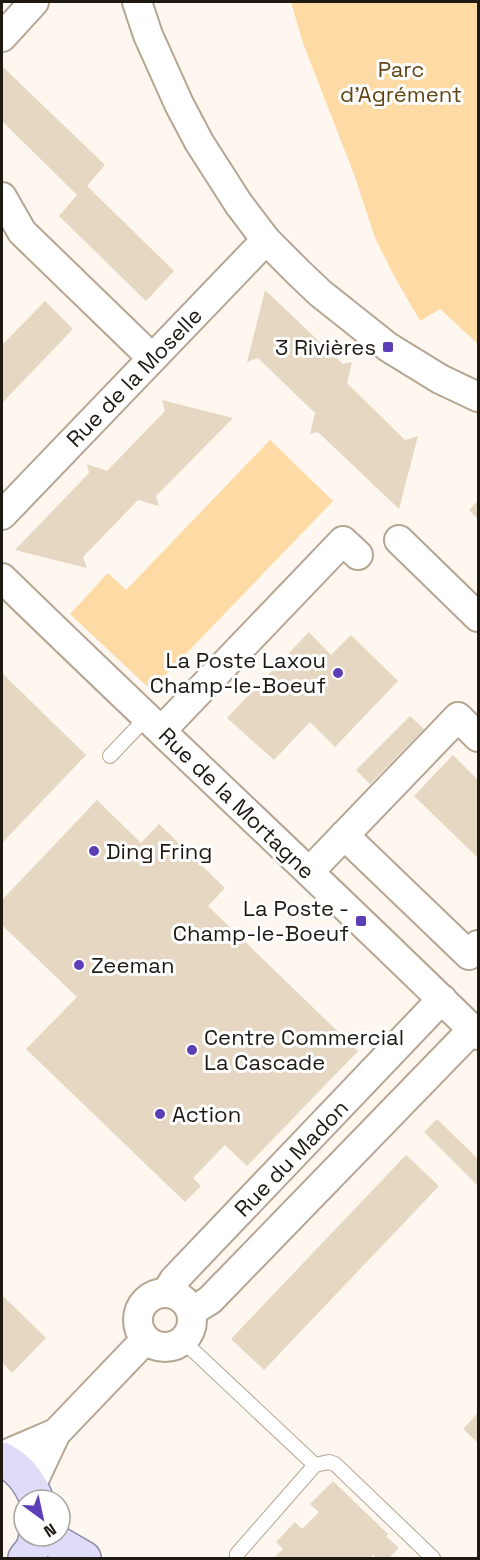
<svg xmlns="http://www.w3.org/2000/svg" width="480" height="1560" viewBox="0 0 480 1560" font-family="'Space Grotesk',sans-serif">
	<rect width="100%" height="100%" fill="#fdf7ef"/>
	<path fill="#fedaa5" d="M291,2H478V344L440,309L420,321L393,274L375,238L355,177L303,43Z
		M270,440L333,501L151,690L70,614L108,573L126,590Z"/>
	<path fill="#e6d7c2" d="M4,68L105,165L87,186L174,271L146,301L59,216L77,195L2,121V70Z
		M265,290L343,364L352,362L347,383L405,440L418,436L399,509L318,432L310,434L315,413L258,358L247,362Z
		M45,301L73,329L2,403V345Z
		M162,400L233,418L156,496L159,506L138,500L83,557L87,568L15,550L89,473L87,464L107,471L165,411Z
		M478,501V519L469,510Z
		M309,632L331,655L351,635L398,681L335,747L310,722L274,760L227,718Z
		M2,673L86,755L2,843Z
		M410,716L424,729L370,784L356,770Z
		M453,755L478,780V858L414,796Z
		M97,800L141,843L159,824L225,888L208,906L358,1051L247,1166L225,1145L193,1178L201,1186L185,1202L26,1049L77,997L2,925V900Z
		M437,1119L478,1159V1186L424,1132Z
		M406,1155L439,1186L264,1370L231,1339Z
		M2,1295L46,1338L12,1373L2,1362Z
		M478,1413V1443L463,1429Z
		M333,1481L388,1534L386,1536L399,1548L389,1558H377L373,1555L370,1558H274L283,1549L276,1542L295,1522L302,1529L319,1512L310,1504Z"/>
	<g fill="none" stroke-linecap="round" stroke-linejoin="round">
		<defs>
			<path id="lane" d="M110,756L147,717
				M182,1340L315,1465L237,1554V1558
				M315,1465L329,1462L335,1464L433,1558"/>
			<path id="street" d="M137,2L148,35L179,104L199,142L238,203L266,240L299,273L320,293L388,347L440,379L478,397
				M2,37L34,2
				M2,197L22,232L152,358
				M2,515L266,240
				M399,540L478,617
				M2,578C159,731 321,881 478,1035
				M161,731L343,541L358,555
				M344,835L469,955L478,945
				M309,872L458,717L478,737
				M166,1293L174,1280L442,999
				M138 1320a27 27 0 1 1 54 0a27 27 0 1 1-54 0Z
				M191,1312L210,1300L473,1029
				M2,1456L56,1433
				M31,1486L56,1433L146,1339"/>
			<path id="primary" d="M2,1459C20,1469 29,1481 37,1500
				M46,1536L84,1558
				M25,1558L33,1548L36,1536"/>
		</defs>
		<use href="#lane" stroke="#b4a692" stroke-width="16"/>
		<use href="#street" stroke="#b4a692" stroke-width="32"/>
		<use href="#primary" stroke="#8e89a6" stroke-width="36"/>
		<use href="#lane" stroke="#fff" stroke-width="14"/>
		<use href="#street" stroke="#fff" stroke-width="28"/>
		<use href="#primary" stroke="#dfdcfa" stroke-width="33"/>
	</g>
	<g fill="#5c3fb7" stroke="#fff" stroke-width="2">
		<rect x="382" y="341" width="12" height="12" rx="3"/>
		<circle cx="338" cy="673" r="6"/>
		<circle cx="94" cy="851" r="6"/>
		<rect x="355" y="915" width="12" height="12" rx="3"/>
		<circle cx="79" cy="965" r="6"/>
		<circle cx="192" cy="1050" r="6"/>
		<circle cx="160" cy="1114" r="6"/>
	</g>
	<g text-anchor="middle" stroke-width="6" stroke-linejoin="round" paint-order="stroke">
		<g font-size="22" fill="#614514" stroke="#fff">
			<text x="401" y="77">Parc<tspan x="401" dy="25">d'Agrément</tspan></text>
		</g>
		<g font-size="22" fill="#1e1911" stroke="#fff" text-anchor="start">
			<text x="376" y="355" text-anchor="end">3 Rivières</text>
			<text x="326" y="668" text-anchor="end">La Poste Laxou<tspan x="326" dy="25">Champ-le-Boeuf</tspan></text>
			<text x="106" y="859">Ding Fring</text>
			<text x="349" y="916" text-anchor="end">La Poste -<tspan x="349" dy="25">Champ-le-Boeuf</tspan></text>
			<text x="91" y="973">Zeeman</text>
			<text x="204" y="1045">Centre Commercial<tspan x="204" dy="25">La Cascade</tspan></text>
			<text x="172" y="1122">Action</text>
		</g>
		<g font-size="22" fill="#1e1911" stroke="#fff">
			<text transform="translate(134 377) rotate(-46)" y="8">Rue de la Moselle</text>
			<text transform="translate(237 803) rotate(44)" y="8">Rue de la Mortagne</text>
			<text transform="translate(291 1158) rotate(-46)" y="8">Rue du Madon</text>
		</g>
	</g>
	<rect width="480" height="1560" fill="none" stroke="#1e1911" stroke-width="6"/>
	<g transform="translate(42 1518) rotate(147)"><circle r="28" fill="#ffffff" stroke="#a5a3a0" stroke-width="1.5"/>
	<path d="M0-4.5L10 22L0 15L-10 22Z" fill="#5c3fb7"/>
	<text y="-9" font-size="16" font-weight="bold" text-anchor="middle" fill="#1e1911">N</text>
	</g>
</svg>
